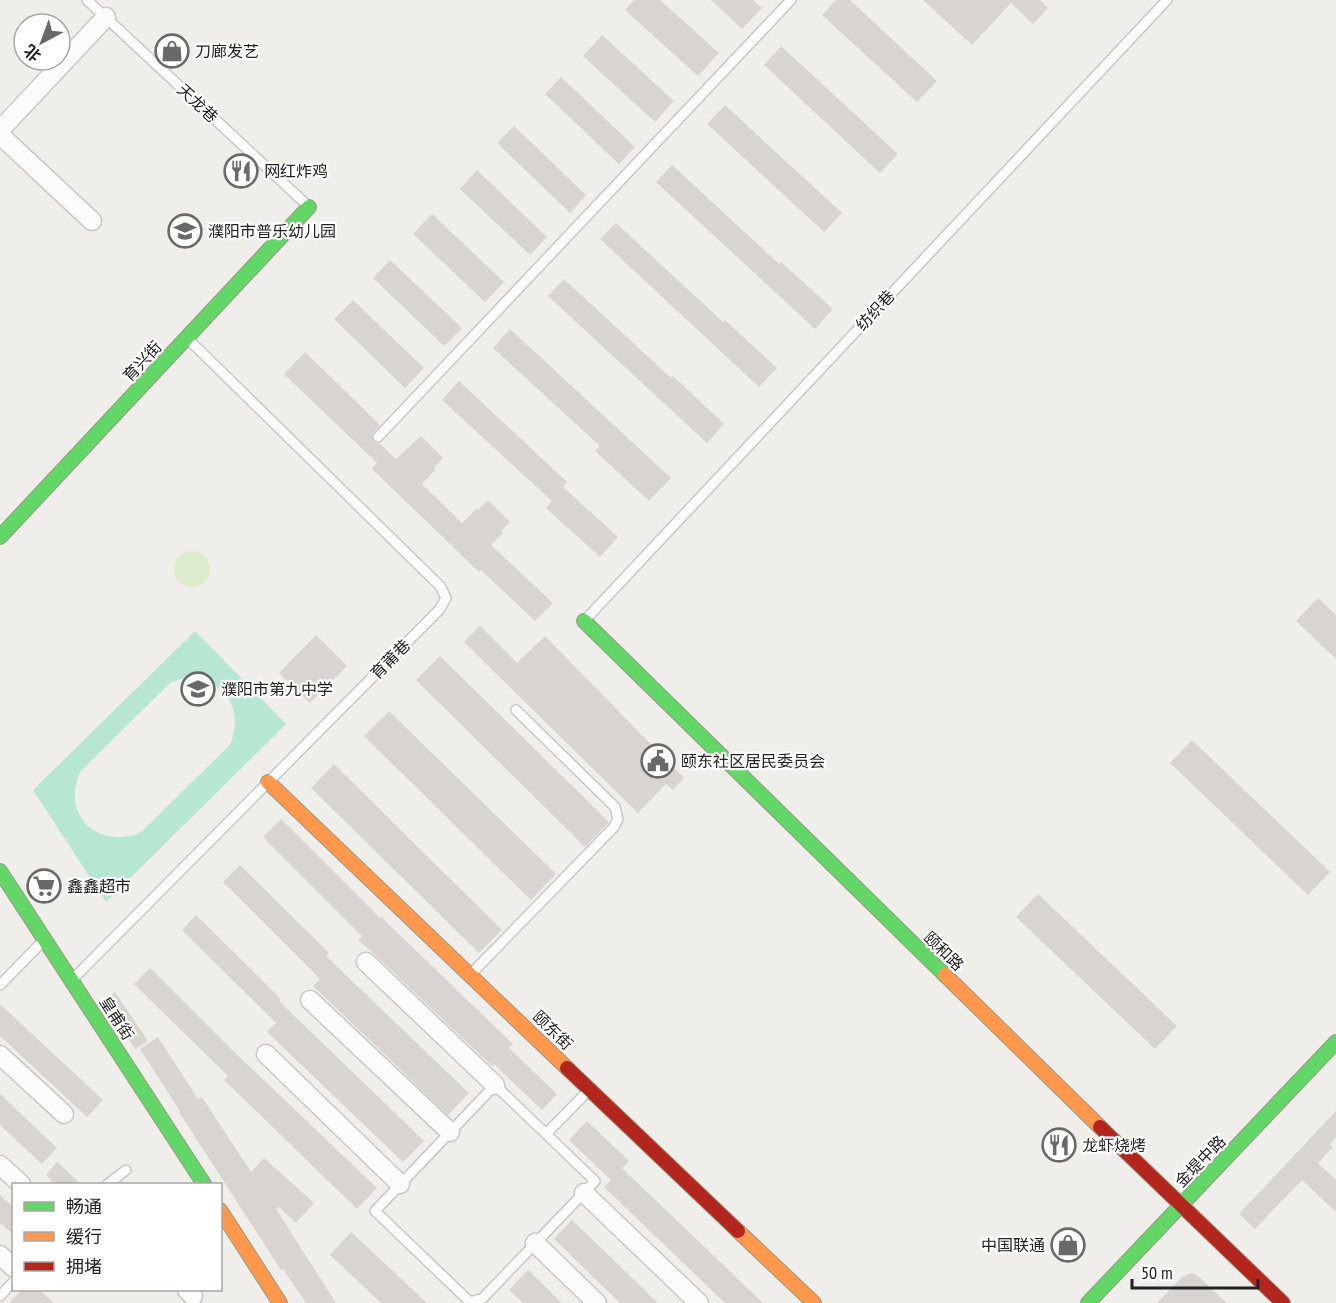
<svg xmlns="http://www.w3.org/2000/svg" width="1336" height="1303" viewBox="0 0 1336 1303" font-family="'PT Sans Narrow','Noto Sans SC',sans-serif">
	<rect width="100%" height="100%" fill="#f0eeeb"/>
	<path fill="#ddeccb" d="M174 569a18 18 0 1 1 36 0a18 18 0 1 1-36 0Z"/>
	<path fill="#b7e6d2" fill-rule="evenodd" d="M195,631L286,724L106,902L33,790ZM190,678C227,681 244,711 230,745L140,833C97,849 61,815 80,772L170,683L180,679Z"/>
	<path fill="#d7d4d2" d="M634,0H660L719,53L698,76L625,10Z
		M711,0H753L762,8L742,29Z
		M836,0H850L937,81L917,102L822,15Z
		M923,0H1040L1048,8L1033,24L1011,3L972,45Z
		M602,35L674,101L655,122L583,56Z
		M781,46L898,154L880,173L764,65Z
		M561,77L635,147L619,164L545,94Z
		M725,105L842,213L824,232L707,124Z
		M514,126L586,195L570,213L497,143Z
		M672,165L779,264L781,262L833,309L815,329L656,182Z
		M477,170L547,237L530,255L460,189Z
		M432,214L504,282L485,302L413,234Z
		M616,223L723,322L725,320L777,368L759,387L600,239Z
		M390,260L462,328L444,346L373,278Z
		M564,279L671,378L673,376L724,424L707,443L548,296Z
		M353,300L424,368L405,388L334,319Z
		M510,329L671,478L649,501L595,451L600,446L493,348Z
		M305,352L380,425L373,433L372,439L376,443L380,444L396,459L421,436L443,458L434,468L436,469L422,484L462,523L477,508L478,510L488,500L510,522L501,531L503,533L491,545L553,603L535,621L481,570L479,572L372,469L377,463L284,374Z
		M459,381L567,482L563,487L618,537L600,557L546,508L552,501L442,400Z
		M1318,598L1336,615V659L1296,621Z
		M480,626L517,663L545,636L684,778L673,790L666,784L638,813L464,642Z
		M316,635L347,666L310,703L279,673Z
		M440,656L609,822L585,847L416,680Z
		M389,711L556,874L531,900L364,736Z
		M1192,740L1330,872L1308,895L1170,763Z
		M334,764L502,930L479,953L311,788Z
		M281,819L380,918L381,917L513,1044L509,1048L557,1094L542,1110L494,1064L492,1066L374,954L358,940L362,936L263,837Z
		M240,865L329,953L326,956L469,1093L448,1115L313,986L320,979L223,882Z
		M1038,894L1177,1026L1155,1049L1016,917Z
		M196,915L281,999L279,1001L424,1141L403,1162L267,1032L276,1023L182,930Z
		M150,968L230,1048L377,1188L357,1209L224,1080L228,1076L134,984Z
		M115,992L148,1041L135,1049L104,1000Z
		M0,1004L103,1100L87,1117L0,1036Z
		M158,1037L198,1099L202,1097L251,1172L264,1158L314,1203L296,1223L279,1207L276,1209L336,1303H306L283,1269L281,1270L179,1112L180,1111L140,1049Z
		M0,1094L57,1148L42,1164L0,1125Z
		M1336,1111V1138L1330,1144L1333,1147L1318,1163L1336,1180V1212L1302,1180L1255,1229L1239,1214Z
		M587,1121L629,1161L622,1168L763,1303H725L604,1187L611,1180L569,1140Z
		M57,1162L82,1185H56L46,1175Z
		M0,1195L14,1208V1235L0,1223Z
		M572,1220L658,1303H620L554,1239Z
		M351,1232L427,1303H381L330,1255Z
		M528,1270L562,1303H523L509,1290Z
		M1193,1273L1198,1276L1227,1303H1157L1182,1277L1188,1274Z
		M22,1290H39L54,1303H9Z"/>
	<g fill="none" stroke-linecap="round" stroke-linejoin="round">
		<defs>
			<path id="lane" d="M87,0L307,205
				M378,437L791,0
				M586,619L1167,0
				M472,973L614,827L618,819L615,807L516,710
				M74,978L440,609L446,598L440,586L188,339
				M0,985L44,940
				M495,1085L595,1181L483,1298L470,1302L375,1211Z
				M546,1134L588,1091
				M108,1184L126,1170
				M0,1296L14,1281"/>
			<path id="street" d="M0,130L106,17
				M0,135L92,221
				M366,962L495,1085
				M310,1000L450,1132
				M266,1054L400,1184
				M0,1055L64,1114
				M0,1165L21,1184
				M584,1193L699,1303
				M535,1243L597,1303
				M0,1255L14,1268
				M187,1290L193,1296"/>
			<path id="fast" d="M0,537L309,207
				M584,621L945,975
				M0,871L204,1184
				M1088,1303L1336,1042"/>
			<path id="slow" d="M268,782L567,1068
				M945,975L1100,1127
				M220,1210L280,1303
				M738,1231L814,1303"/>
			<path id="jam" d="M567,1068L738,1231
				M1100,1127L1283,1303"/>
		</defs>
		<use href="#lane" stroke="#c9c8c7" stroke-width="12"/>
		<use href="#street" stroke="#c9c8c7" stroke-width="21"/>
		<use href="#fast" stroke="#999a82" stroke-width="16"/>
		<use href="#slow" stroke="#999a82" stroke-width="16"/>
		<use href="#jam" stroke="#999a82" stroke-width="16"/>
		<use href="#lane" stroke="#fdfcfc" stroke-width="9"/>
		<use href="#street" stroke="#fdfcfc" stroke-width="18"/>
		<use href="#fast" stroke="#63d668" stroke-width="14"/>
		<use href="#slow" stroke="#ff974d" stroke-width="14"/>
		<use href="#jam" stroke="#b3261e" stroke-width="14"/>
	</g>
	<defs>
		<symbol id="shop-ring" viewBox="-11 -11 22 22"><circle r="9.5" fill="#fff" stroke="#6a6968" stroke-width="1.5"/><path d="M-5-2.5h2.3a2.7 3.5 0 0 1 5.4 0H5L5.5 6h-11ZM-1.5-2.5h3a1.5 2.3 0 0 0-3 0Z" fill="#6a6968"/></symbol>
		<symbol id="restaurant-ring" viewBox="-11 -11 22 22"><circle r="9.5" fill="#fff" stroke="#6a6968" stroke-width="1.5"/><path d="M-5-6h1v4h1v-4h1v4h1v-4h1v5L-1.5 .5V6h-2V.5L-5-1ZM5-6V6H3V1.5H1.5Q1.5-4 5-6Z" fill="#6a6968"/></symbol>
		<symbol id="school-ring" viewBox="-11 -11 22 22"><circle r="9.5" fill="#fff" stroke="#6a6968" stroke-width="1.5"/><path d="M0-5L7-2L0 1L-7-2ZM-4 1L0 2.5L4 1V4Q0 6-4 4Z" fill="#6a6968"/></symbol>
		<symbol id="civic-ring" viewBox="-11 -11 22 22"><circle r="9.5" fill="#fff" stroke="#6a6968" stroke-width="1.5"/><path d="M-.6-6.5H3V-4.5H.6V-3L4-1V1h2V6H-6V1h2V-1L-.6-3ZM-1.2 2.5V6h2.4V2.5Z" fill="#6a6968"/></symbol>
		<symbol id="supermarket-ring" viewBox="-11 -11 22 22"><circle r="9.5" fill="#fff" stroke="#6a6968" stroke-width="1.5"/><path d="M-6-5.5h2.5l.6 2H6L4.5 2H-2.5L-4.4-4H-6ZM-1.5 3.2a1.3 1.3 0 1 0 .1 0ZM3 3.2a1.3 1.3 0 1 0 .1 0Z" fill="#6a6968"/></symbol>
	</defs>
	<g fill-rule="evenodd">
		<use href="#shop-ring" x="153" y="32" width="38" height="38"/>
		<use href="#restaurant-ring" x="222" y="152" width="38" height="38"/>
		<use href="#school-ring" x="166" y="212" width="38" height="38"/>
		<use href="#school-ring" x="179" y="670" width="38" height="38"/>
		<use href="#civic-ring" x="639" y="742" width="38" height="38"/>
		<use href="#supermarket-ring" x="25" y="867" width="38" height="38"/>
		<use href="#restaurant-ring" x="1040" y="1126" width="38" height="38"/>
		<use href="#shop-ring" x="1049" y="1226" width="38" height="38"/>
	</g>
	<g text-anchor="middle" stroke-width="4.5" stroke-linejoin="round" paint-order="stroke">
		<g font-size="16" fill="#222" stroke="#fff" text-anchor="start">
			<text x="195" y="57">刀廊发艺</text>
			<text x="264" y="177">网红炸鸡</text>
			<text x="208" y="237">濮阳市普乐幼儿园</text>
			<text x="221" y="695">濮阳市第九中学</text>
			<text x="681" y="767">颐东社区居民委员会</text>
			<text x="67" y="892">鑫鑫超市</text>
			<text x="1082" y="1151">龙虾烧烤</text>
			<text x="1045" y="1251" text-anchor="end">中国联通</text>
		</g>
		<g font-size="16" fill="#222" stroke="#fff">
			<text transform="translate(198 103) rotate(43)" y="6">天龙巷</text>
			<text transform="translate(875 310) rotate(-47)" y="6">纺织巷</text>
			<text transform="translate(142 361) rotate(-47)" y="6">育兴街</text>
			<text transform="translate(390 659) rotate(-45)" y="6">育莆巷</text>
			<text transform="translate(944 951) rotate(44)" y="6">颐和路</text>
			<text transform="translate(117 1018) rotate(57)" y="6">皇甫街</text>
			<text transform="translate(553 1030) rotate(44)" y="6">颐东街</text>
			<text transform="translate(1200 1161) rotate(-46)" y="6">金堤中路</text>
		</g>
	</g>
	<rect x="12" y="1183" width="210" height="108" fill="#ffffff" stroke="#a7a7a7" stroke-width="1.5"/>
	<rect x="24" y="1202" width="30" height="9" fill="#63d668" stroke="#a7a7a7" stroke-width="1.5"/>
	<text x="66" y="1213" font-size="18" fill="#222222">畅通</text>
	<rect x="24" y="1232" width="30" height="9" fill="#ff974d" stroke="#a7a7a7" stroke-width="1.5"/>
	<text x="66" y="1243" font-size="18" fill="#222222">缓行</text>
	<rect x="24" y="1262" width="30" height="9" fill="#b3261e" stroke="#a7a7a7" stroke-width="1.5"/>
	<text x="66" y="1273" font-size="18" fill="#222222">拥堵</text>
	<g transform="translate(42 42) rotate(221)"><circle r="28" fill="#ffffff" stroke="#a7a7a7" stroke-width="1.5"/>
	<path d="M0-4.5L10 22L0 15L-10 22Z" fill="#6a6968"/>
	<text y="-9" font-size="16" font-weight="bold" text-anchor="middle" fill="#222222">北</text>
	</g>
	<path d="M1132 1279v9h126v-9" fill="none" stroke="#222222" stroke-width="3"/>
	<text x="1141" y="1279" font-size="18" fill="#222222" stroke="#ffffff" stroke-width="4.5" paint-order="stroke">50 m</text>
</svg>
